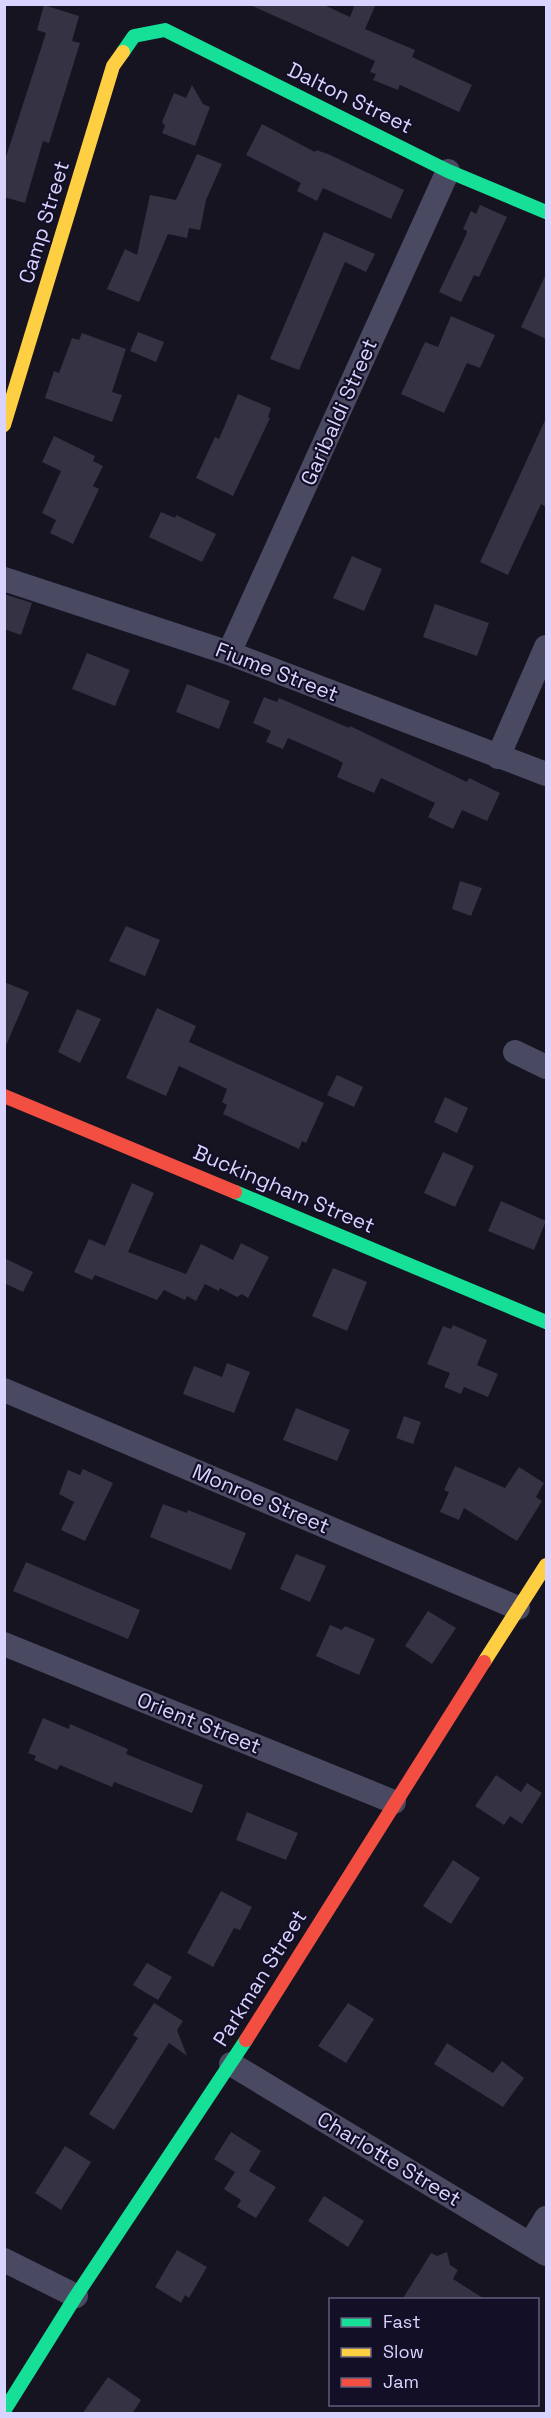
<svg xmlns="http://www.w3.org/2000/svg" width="551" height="2418" viewBox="0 0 551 2418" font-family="'Space Grotesk',sans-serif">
	<rect width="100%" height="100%" fill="#161421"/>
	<path fill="#343243" d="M248,4H322L350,17L355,4H376L365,29L415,50L412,57L472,85L459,112L400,85L398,90L373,80L376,74L370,72L375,61Z
		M44,5L79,16L72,41L80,43L49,143L43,141L25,203L4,197V163L46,33L37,30Z
		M192,85L203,104L210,107L195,146L162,133L165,126L162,122L174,93L186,98Z
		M262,124L315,152L316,150L328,154L404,190L391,219L323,188L317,201L297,191L301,183L246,155Z
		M197,154L222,164L206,200L200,230L189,228L187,238L168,234L139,302L107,289L125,249L137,255L150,195L176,200Z
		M480,205L507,217L479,277L474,275L461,302L439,292L466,235L467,231L463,229L471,211L476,214Z
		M324,232L375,254L366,272L345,262L299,370L270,359Z
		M546,274V339L521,327Z
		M451,316L495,335L480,368L467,363L444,413L401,394L425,342L438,347Z
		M138,332L164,342L156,362L130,351Z
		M82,333L126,349L112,392L122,395L112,422L45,398L54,371L59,373L72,338L79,340Z
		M238,394L271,408L268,417L270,418L233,496L196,478L215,437L219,439Z
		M546,418V507L541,504L508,575L480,562Z
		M54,436L95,456L93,461L103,466L93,486L99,489L73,544L50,533L56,520L42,513L61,471L42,462Z
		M161,512L175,518L176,515L216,534L202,562L149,537Z
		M352,556L382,569L364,611L333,598Z
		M4,594L32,603L21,635L4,629Z
		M435,604L489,623L477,656L423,637Z
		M87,653L130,670L115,706L72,689Z
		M187,684L230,701L219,729L176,712Z
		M264,697L277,702L279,698L349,728L350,726L467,782L469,778L500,793L487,821L462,810L453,829L428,817L435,803L381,778L374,793L337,777L343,763L336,759L288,738L283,749L266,742L271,731L253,723Z
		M460,881L482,888L471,916L452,909Z
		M126,926L160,940L145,976L109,961Z
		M4,982L29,992L4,1050Z
		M157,1008L196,1026L189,1042L324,1103L306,1143L302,1141L299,1149L223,1114L227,1105L222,1102L227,1089L179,1066L166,1096L126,1078Z
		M77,1009L101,1019L80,1063L58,1052Z
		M337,1075L363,1087L354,1107L327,1095Z
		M445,1097L468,1108L457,1133L434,1122Z
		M443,1152L474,1166L455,1207L424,1193Z
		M132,1183L154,1193L128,1252L186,1274L201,1244L233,1260L241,1243L269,1257L248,1298L242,1294L237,1297L220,1288L219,1291L205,1284L196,1301L187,1296L185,1300L164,1290L157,1300L95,1275L92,1280L74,1272L89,1239L105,1246Z
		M501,1201L546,1221L534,1250L488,1231Z
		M4,1258L33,1272L23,1292L4,1283Z
		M333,1268L367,1282L347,1331L312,1316Z
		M453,1325L487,1340L477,1365L498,1374L488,1397L464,1387L461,1394L444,1387L450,1373L427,1364L443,1326L451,1329Z
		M227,1363L250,1372L234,1413L183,1394L194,1366L222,1377Z
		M296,1408L350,1430L337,1461L283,1440Z
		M404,1416L421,1422L413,1444L396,1438Z
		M455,1466L505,1488L519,1467L544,1483L536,1497L542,1501L517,1541L464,1508L459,1520L440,1512L449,1492L444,1490Z
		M83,1469L113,1483L85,1541L61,1530L74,1502L59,1494L68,1470L80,1475Z
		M163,1504L187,1513L188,1510L246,1533L231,1570L150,1537Z
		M296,1554L326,1566L310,1602L280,1589Z
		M26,1562L140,1610L128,1639L13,1591Z
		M428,1611L456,1628L432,1664L405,1646Z
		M330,1625L342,1630L345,1626L375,1639L359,1675L316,1656Z
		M43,1718L69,1729L70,1724L128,1749L126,1754L203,1785L192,1813L114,1782L112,1787L60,1765L57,1770L34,1760L36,1756L28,1753Z
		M496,1775L521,1792L527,1783L542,1793L522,1824L510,1816L504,1825L475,1806Z
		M247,1812L298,1833L286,1860L236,1840Z
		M453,1860L480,1878L451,1924L423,1906Z
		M221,1891L252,1907L240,1930L234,1928L213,1967L187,1953Z
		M147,1963L172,1977L158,2000L133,1985Z
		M154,2003L183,2021L177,2030L187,2056L169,2043L114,2130L89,2114L138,2038L133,2035Z
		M348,2003L374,2019L346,2063L318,2046Z
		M447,2043L493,2073L502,2061L524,2078L503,2107L434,2064Z
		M231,2132L261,2151L249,2171L276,2187L256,2218L237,2207L241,2200L224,2189L235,2172L214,2159Z
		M65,2146L91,2162L61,2210L35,2193Z
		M324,2196L364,2221L348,2247L308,2221Z
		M177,2250L207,2267L189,2298L185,2295L181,2303L155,2287Z
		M447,2252L450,2265L458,2270L453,2279L486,2300H402L431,2253L437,2256Z
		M108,2377L141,2400L132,2414H82Z"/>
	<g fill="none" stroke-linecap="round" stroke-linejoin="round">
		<path stroke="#4a4962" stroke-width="24" d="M4,579L229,653L546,774
			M229,653L448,171
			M498,757L546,647
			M515,1052L546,1067
			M4,1390L518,1608
			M4,1644L394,1802
			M231,2064L546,2254
			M530,2244L546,2218
			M4,2260L76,2296"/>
		<path stroke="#16e098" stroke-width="14" d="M123,52L134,36L165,30L448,171L546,212
			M235,1192L546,1322
			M4,2411L76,2296L246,2040"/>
		<path stroke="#ffcf43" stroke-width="14" d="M4,425L113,66L123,52
			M484,1662L546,1565"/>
		<path stroke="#f24e42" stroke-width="14" d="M4,1096L235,1192
			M246,2040L484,1662"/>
	</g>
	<g text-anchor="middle" stroke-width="4.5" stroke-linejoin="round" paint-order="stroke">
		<g font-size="21" fill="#d9d4ff" stroke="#130f26">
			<text transform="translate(350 98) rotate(26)" y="7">Dalton Street</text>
			<text transform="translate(44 222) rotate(-73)" y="7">Camp Street</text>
			<text transform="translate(339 412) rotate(-66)" y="7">Garibaldi Street</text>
			<text transform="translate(277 672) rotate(21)" y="7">Fiume Street</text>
			<text transform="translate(284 1189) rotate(23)" y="7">Buckingham Street</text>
			<text transform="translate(261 1499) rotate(23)" y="7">Monroe Street</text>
			<text transform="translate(199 1723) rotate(22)" y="7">Orient Street</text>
			<text transform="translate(260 1978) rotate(-58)" y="7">Parkman Street</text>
			<text transform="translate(389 2159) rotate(31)" y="7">Charlotte Street</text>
		</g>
	</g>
	<rect width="551" height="2418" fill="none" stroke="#d9d4ff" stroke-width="12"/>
	<rect x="329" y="2298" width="210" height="108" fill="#130f26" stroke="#625e7d" stroke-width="1.5"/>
	<rect x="341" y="2318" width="30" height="9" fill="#16e098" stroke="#625e7d" stroke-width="1.5"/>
	<text x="383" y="2328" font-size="18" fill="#d9d4ff">Fast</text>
	<rect x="341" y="2348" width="30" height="9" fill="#ffcf43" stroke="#625e7d" stroke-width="1.5"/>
	<text x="383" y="2358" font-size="18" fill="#d9d4ff">Slow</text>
	<rect x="341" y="2378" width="30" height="9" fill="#f24e42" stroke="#625e7d" stroke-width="1.5"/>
	<text x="383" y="2388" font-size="18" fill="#d9d4ff">Jam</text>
</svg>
